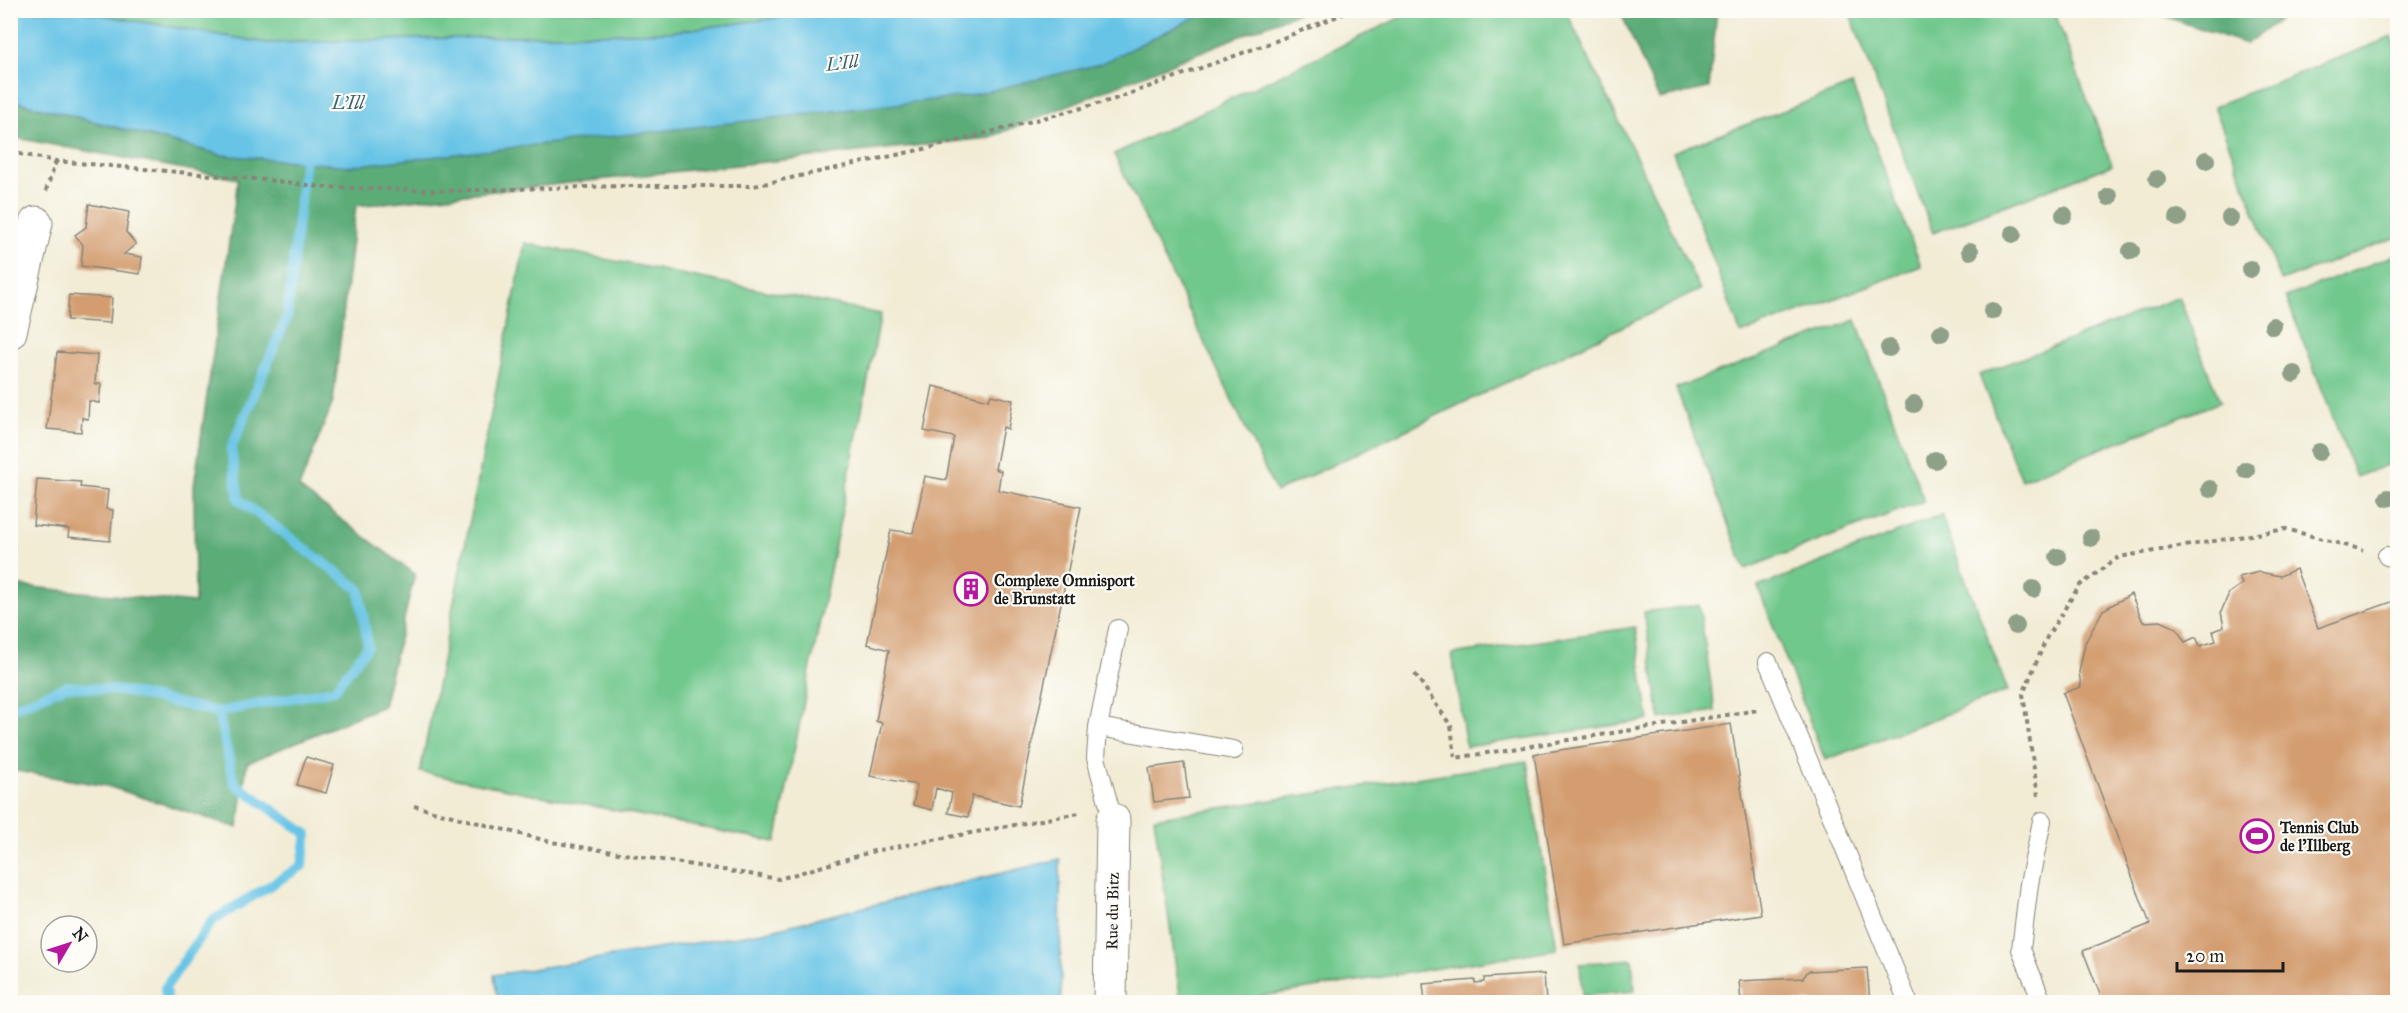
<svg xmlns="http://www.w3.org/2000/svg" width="2408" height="1013" viewBox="0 0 2408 1013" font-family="'IM FELL Great Primer',serif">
	<rect width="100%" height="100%" fill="#fdfcf7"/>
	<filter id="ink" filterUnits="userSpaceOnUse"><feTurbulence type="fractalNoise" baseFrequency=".0167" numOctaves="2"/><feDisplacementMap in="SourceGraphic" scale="12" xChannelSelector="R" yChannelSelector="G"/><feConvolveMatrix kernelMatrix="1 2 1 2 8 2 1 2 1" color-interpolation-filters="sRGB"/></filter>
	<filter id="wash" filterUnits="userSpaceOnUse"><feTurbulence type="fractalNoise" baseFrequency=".008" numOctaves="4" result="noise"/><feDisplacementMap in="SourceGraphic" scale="24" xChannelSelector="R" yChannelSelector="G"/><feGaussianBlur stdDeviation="1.35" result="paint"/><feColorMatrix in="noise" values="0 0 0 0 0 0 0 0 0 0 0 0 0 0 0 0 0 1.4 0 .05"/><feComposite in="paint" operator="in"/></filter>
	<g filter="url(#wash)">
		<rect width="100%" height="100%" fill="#f2ecd5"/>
		<path fill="#71c88d" stroke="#467254" stroke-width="1.5" d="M1416,10L1566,11L1700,290L1276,492L1114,154Z
			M77,11H838L669,32L267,43Z
			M1849,11H2054L2112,165L1933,233Z
			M2392,37L2398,50L2397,237L2281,281L2214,106Z
			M1852,85L1921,266L1741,334L1673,152Z
			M525,243L881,314L776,842L420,772Z
			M2397,254V461L2356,477L2286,297Z
			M2179,297L2220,402L2021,480L1979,375Z
			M1856,320L1924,501L1745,569L1676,388Z
			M1941,515L2008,691L1825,760L1758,587Z
			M1699,605L1715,711L1660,719L1644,612Z
			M1635,627L1649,720L1466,747L1452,654Z
			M1527,761L1557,949L1227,1002H1181L1154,818Z
			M1632,959L1635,991L1582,996L1580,964Z"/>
		<path fill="#5cac78" stroke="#3c644a" stroke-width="1.5" d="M1208,11H1302L988,138L356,206L333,402L299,488L415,574L383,706L247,763L238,828L107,786L11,770V585L195,603L194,486L238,179L11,137L10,100L222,155L1100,64Z
			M1620,11H1717L1709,88L1659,99Z
			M2149,11H2291L2246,44Z"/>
		<path fill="#68c4e6" stroke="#427081" stroke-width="1.5" d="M838,10L1208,11L1100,64L968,96L350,166L222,155L11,100V11H77L267,43L669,32Z
			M1060,859L1061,1002H498L494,975L763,932Z"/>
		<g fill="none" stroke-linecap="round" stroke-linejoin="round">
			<path stroke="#68c4e6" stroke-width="10" d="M10,709L67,686L122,691L218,712L334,690L368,646L359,589L239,500L231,449L287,317L306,149
				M167,1002L165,988L212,921L302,866L307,834L234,783L218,712"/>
		</g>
		<g id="blocks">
			<path fill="#d39d6f" d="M89,204L129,212L126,232L136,244L124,254L142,257L140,274L81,266L83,245L75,235L86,227Z
				M69,295L112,298L110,323L67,320Z
				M57,352L97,355L95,384H101L99,403L89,401L88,419L82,418L81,432L47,429Z
				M933,386L989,400L991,395L1013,400L1008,429L1003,427L995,469L1001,471L998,490L1081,507L1019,806L972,796L968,817L948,813L952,793L936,788L932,810L913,805L917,785L870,776L882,723L876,721L889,650L867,644L891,530L913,533L925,476L946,480L954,437L924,431Z
				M37,479L81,482L80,487L108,490L106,509L113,510L110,541L68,537L69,529L33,525Z
				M2296,569L2318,628L2397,600V1002H2103L2083,951L2150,924L2063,693L2081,687L2079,672L2085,643L2103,610L2131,594L2143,622L2161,621L2176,628L2185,642L2196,637L2200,646L2216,641L2213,631L2224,627L2221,612L2229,593L2242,584L2239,577L2259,572L2280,576Z
				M1731,724L1761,914L1564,944L1534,754Z
				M306,757L334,765L326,793L297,785Z
				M1184,763L1189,798L1154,802L1149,768Z
				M1867,968L1870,1002H1741L1739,981L1803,978L1808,971Z
				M1544,974L1546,1002H1425L1423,984L1475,980V983L1484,982V978Z"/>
		</g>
	</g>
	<g filter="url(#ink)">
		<use href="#blocks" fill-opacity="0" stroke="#878478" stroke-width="1.5"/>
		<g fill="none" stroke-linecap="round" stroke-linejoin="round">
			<defs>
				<path id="lane" d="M2387,556L2398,559
					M1768,662L1908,1002
					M1098,727L1234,750
					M1113,820L1096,758L1098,727L1118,629
					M2042,1002L2021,949L2029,884L2042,821"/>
				<path id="street" d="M10,332L36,223
					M1110,1002L1113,820"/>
			</defs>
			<use href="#lane" stroke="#878478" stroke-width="20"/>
			<use href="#street" stroke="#878478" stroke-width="35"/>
			<path stroke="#878478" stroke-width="4" stroke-dasharray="4.5 4.5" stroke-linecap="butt" d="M10,152L56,161L277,181L322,187L444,191L623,186H754L933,147L1112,100L1273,42L1353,10
				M46,191L56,161
				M1415,674L1451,726L1455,758L1758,710
				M2038,796L2023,694L2047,637L2079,586L2119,557L2286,529L2363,550
				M414,806L551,842L779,879L874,851L1079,813"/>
			<use href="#lane" stroke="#fff" stroke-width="18"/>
			<use href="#street" stroke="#fff" stroke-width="33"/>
		</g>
		<g fill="#8fa088">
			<circle cx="2206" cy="160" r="9"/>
			<circle cx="2157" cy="179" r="9"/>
			<circle cx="2109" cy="197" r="9"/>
			<circle cx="2064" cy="215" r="9"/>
			<circle cx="2178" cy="218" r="9"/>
			<circle cx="2230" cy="218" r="9"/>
			<circle cx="2013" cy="234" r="9"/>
			<circle cx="1970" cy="251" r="9"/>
			<circle cx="2131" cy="251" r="9"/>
			<circle cx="2250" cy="269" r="9"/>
			<circle cx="1992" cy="311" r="9"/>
			<circle cx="2273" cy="326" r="9"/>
			<circle cx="1941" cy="333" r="9"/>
			<circle cx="1889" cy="348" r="9"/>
			<circle cx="2294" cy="374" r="9"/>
			<circle cx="1914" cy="404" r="9"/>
			<circle cx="2319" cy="452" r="9"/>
			<circle cx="1935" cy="460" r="9"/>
			<circle cx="2246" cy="470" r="9"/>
			<circle cx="2210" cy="489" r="9"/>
			<circle cx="2388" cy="498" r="9"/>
			<circle cx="2091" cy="538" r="9"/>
			<circle cx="2058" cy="557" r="9"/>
			<circle cx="2033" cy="589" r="9"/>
			<circle cx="2016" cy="626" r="9"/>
		</g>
	</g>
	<defs>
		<symbol id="building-ring" viewBox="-11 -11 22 22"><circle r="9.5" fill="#fdfcf7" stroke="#b5179e" stroke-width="1.5"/><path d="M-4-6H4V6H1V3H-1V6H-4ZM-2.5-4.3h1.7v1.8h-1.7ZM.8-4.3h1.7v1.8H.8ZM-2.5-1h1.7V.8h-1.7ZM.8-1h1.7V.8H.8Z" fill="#b5179e"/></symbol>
		<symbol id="stadium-ring" viewBox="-11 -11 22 22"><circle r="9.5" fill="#fdfcf7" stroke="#b5179e" stroke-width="1.5"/><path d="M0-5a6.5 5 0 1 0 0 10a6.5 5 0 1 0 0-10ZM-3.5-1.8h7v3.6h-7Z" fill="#b5179e"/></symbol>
	</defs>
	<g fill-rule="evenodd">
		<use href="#building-ring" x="952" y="570" width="38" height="38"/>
		<use href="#stadium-ring" x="2238" y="817" width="38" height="38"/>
	</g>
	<g text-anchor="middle" stroke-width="4.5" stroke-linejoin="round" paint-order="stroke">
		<g font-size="16" font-weight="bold" fill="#1c1c1c" stroke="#fdfcf7" text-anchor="start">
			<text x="994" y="586">Complexe Omnisport<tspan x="994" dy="18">de Brunstatt</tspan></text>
			<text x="2280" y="833">Tennis Club<tspan x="2280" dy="18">de l'Illberg</tspan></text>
		</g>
		<g font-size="16" fill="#1c1c1c" stroke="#fdfcf7">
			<text transform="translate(1112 911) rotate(-89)" y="6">Rue du Bitz</text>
		</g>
		<g font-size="18" font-style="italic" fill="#3a5f6d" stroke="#fdfcf7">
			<text transform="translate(842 63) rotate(-7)" y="6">L'Ill</text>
			<text x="348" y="109">L'Ill</text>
		</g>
	</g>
	<rect width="2408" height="1013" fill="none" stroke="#fdfcf7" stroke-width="36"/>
	<g transform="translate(69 944) rotate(51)"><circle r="28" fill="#fdfcf7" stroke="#a3a29f" stroke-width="1.5"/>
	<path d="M0-4.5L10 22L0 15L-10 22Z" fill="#b5179e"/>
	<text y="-9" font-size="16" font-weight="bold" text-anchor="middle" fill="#1c1c1c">N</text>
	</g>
	<path d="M2177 962v9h106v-9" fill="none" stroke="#1c1c1c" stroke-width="3"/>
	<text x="2186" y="962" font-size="18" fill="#1c1c1c" stroke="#fdfcf7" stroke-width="4.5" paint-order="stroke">20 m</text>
</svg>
